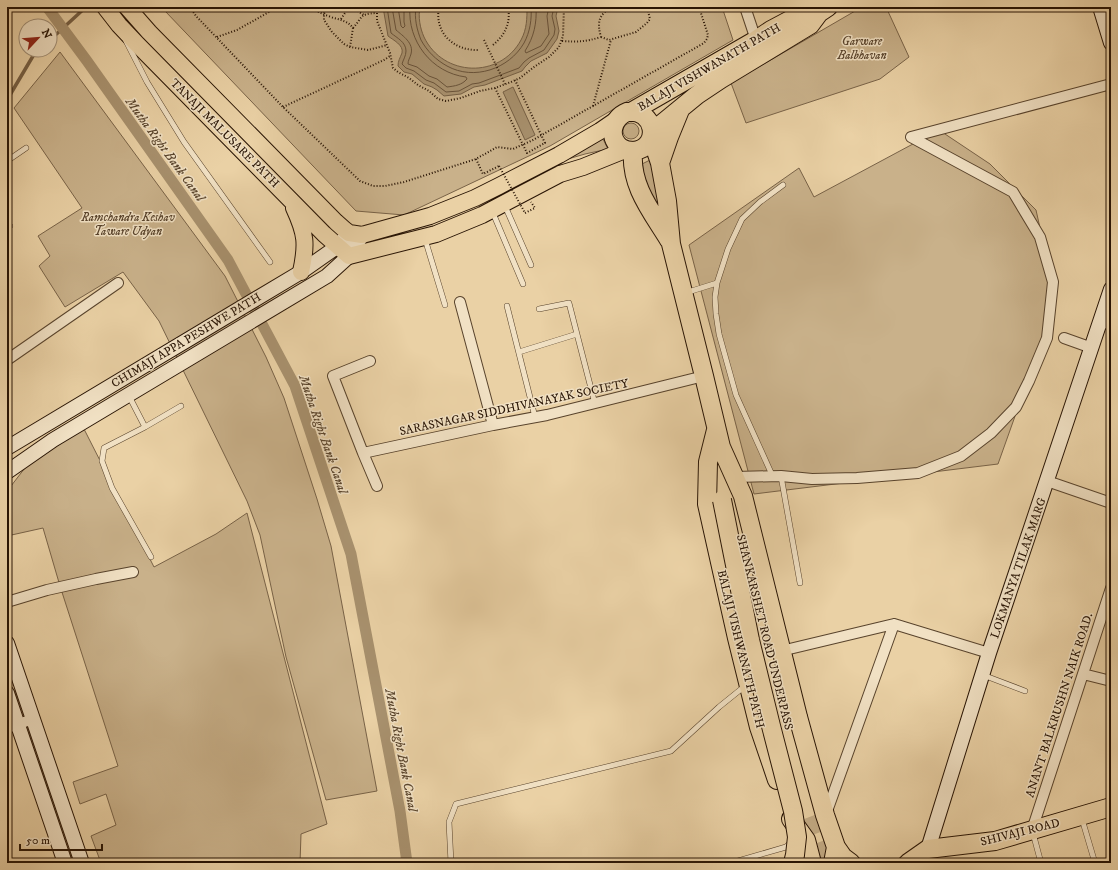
<svg xmlns="http://www.w3.org/2000/svg" width="1118" height="870" viewBox="0 0 1118 870" font-family="'IM FELL DW Pica',serif">
	<rect width="100%" height="100%" fill="#ead1a5"/>
	<filter id="stains"><feTurbulence type="fractalNoise" baseFrequency=".005" numOctaves="4"/><feColorMatrix values="0 0 0 0 .2 0 0 0 0 .09 0 0 0 0 .02 0 0 0 .5 -.17"/></filter>
	<radialGradient id="worn" r=".72"><stop offset=".6" stop-color="#630" stop-opacity="0"/><stop offset="1" stop-color="#630" stop-opacity=".3"/></radialGradient>
	<path fill="#c9b18a" stroke="#786247" d="M165,7H722L733,40L550,146L404,215L356,211L165,11Z
		M862,7H886L909,57L880,79L746,123L731,83Z
		M60,52L225,276L266,357L284,398L317,499L331,546L377,791L326,800L286,657L260,535L247,501L159,321L123,272L65,307L39,266L50,256L38,236L82,208L14,108Z
		M623 131a8 8 0 1 1 16 0a8 8 0 1 1-16 0Z
		M939,130L990,164L1036,210L1055,295L1045,332L998,464L754,494L689,245L799,168L814,197Z
		M602,137L608,149L585,154L561,161Z
		M656,157L665,218L636,167Z
		M84,429L154,567L216,534L247,513L327,824L301,834L300,863H101L91,836L116,825L106,794L80,804L73,782L118,766L60,586L43,528L7,536V492L11,486L28,464Z"/>
	<path fill="#a8916e" stroke="#755f44" d="M383,7H420C418,17 420,28 424,37C443,77 500,79 521,40C527,29 527,18 527,7H558L556,16L559,31L557,39L547,53L531,61L525,67L522,71L485,85L474,87L461,94L444,96L437,90L432,87L424,84L412,74L404,72L398,66C398,61 400,58 402,53C404,45 393,40 388,36Z
		M513,87L535,135L525,140L503,92Z"/>
	<g fill="none" stroke-linecap="round" stroke-linejoin="round">
		<path stroke="#685239" stroke-width="1" d="M387,7L391,33C397,38 406,42 406,51C406,56 403,60 402,64L406,68L414,71L426,80L434,83L446,92L459,91L472,84L479,83L519,68L524,62L529,58L544,50L554,35L555,29L552,16L554,7
			M392,7L396,30C403,36 414,43 411,54C410,58 408,60 408,64L417,67L429,76L437,79L447,87C455,86 462,85 467,79L466,77C432,73 407,41 410,7
			M398,7L401,26L403,28L405,26L404,22V7
			M416,7C414,18 417,30 421,40C427,51 436,60 447,66C474,81 509,69 524,43C530,32 532,19 531,7
			M536,7C537,23 534,37 525,51L526,53L541,46L549,34L547,16L549,7"/>
		<path stroke="#755f44" stroke-width="3.5" d="M50,40L86,7
			M7,100L33,56L40,50"/>
		<path stroke="#a8916e" stroke-width="11" d="M47,7L87,61L228,260L295,386L351,554L400,811L407,863"/>
		<path stroke="#c3ab85" stroke-width="18" stroke-dasharray="18 9" stroke-linecap="butt" d="M812,816L830,863"/>
		<defs>
			<path id="lane" d="M126,41L147,82L184,142L270,262
				M7,161L26,148
				M505,206L531,265
				M493,213L523,284
				M7,222L10,226L7,229
				M425,239L445,305
				M685,293L717,283
				M507,306L535,417
				M539,309L569,303L595,404
				M519,352L577,334
				M129,396L145,427L104,448L102,461L112,488L151,557
				M145,427L181,406
				M781,476L800,583
				M773,477L736,395L719,334L716,314L715,297L717,283L728,249L742,219L760,202L783,185
				M983,675L1025,691
				M1082,819L1095,863
				M1033,833L1041,863
				M451,863L449,822L456,804L671,751L719,707L745,686
				M731,863L786,847L792,841"/>
			<path id="street" d="M745,7L756,40
				M911,137L1111,84
				M460,302L493,425
				M1101,321L1111,325
				M1064,338L1092,348
				M7,360L118,283
				M363,453L333,376L370,361
				M735,477L781,476L812,479L857,478L918,473L961,456L991,433L1016,407L1029,381L1047,338L1053,282L1040,237L1013,192L911,137
				M1047,481L1111,503
				M377,486L363,453L493,425L547,415L704,376
				M7,602L47,590L96,579L133,572
				M781,651L894,624L989,653
				M1083,674L1111,681
				M7,728L33,719
				M826,814L894,624
				M1032,830L1111,588"/>
			<path id="secondary" d="M1100,7L1111,43
				M7,448L301,272L338,246L349,233
				M7,472L53,440L327,276L349,256L362,235
				M7,643L82,863
				M7,693L65,863
				M928,849L989,653L1111,289"/>
			<path id="primary" d="M105,7L119,25L137,44L324,234L349,256L436,234L482,215L560,174L583,167L625,150
				M127,7L149,32L336,222L345,230L349,233L362,235L430,216L475,198L499,186L559,155L600,131L616,120
				M294,208C306,234 307,244 301,272"/>
			<path id="highway" d="M627,112C655,108 662,147 634,151C629,151 624,150 620,147C607,136 613,118 627,112Z
				M631,112L756,40L771,30L803,13H819
				M653,131L697,95L721,79L810,25L819,13L828,7
				M650,141L656,151L660,163L667,201L671,244L704,376L721,447L743,496L798,717L825,815L836,847L833,863
				M633,151C630,186 652,212 669,240
				M660,163L669,137L680,110
				M716,430L708,462L707,504L737,638L759,727L777,780
				M791,819L806,840L812,863
				M836,847L843,857L851,863
				M908,863L928,849L995,841L1111,807"/>
		</defs>
		<use href="#lane" stroke="#58432c" stroke-width="6"/>
		<use href="#street" stroke="#58432c" stroke-width="12"/>
		<use href="#secondary" stroke="#281404" stroke-width="16"/>
		<use href="#primary" stroke="#281404" stroke-width="18"/>
		<use href="#highway" stroke="#281404" stroke-width="20"/>
		<path stroke="#281404" stroke-width="2" stroke-dasharray="1 2" stroke-linecap="butt" d="M190,7L196,16L283,107L360,181L373,186H385L404,182L476,159L497,147L513,149L533,140L704,43L707,39L708,35L699,7
			M307,7C315,10 322,14 331,17C339,20 347,20 353,28L350,47
			M327,7L324,14V20L332,32L344,44L350,47L368,50L387,45
			M353,7L359,12L364,15
			M377,7V21L390,53L393,68L398,72L409,78L418,85L429,91L438,99L446,101L461,98L480,91L495,88L511,82L520,78L534,67L549,57L559,47L563,36L564,7
			M439,7C434,33 454,51 479,50
			M341,19L349,7
			M353,28C363,17 359,14 376,13
			M217,37L237,30L278,7
			M601,37L609,40L636,32L647,23L650,19L647,7
			M484,40L505,84
			M562,41C578,42 585,42 601,37C597,23 598,15 612,7
			M493,45C505,35 511,23 508,7
			M495,88L527,153L545,143L515,80
			M593,106L611,40
			M283,107L384,60L390,56
			M476,159L483,174L499,166
			M525,213L535,208L531,202"/>
		<use href="#lane" stroke="#f1e1c4" stroke-width="5"/>
		<use href="#street" stroke="#f1e1c4" stroke-width="10"/>
		<use href="#secondary" stroke="#f1e1c4" stroke-width="14"/>
		<use href="#primary" stroke="#ead1a5" stroke-width="16"/>
		<use href="#highway" stroke="#ead1a5" stroke-width="18"/>
		<defs>
			<path id="highway-bridge" d="M722,500L750,640L771,726L793,811L797,837L795,855L793,863"/>
		</defs>
		<use href="#highway-bridge" stroke="#281404" stroke-width="20" stroke-linecap="butt"/>
		<path stroke="#281404" stroke-width="2" stroke-dasharray="1 2" stroke-linecap="butt" d="M499,166L525,213"/>
		<use href="#highway-bridge" stroke="#ead1a5" stroke-width="18"/>
	</g>
	<g text-anchor="middle" stroke-width="3" stroke-linejoin="round" paint-order="stroke">
		<g font-size="12" font-style="italic" fill="#58432c" stroke="#f1e1c4">
			<text x="862" y="45">Garware<tspan x="862" dy="14">Balbhavan</tspan></text>
			<text x="128" y="221">Ramchandra Keshav<tspan x="128" dy="14">Taware Udyan</tspan></text>
		</g>
		<g font-size="12" fill="#281404" stroke="#f1e1c4">
			<text transform="translate(709 67) rotate(-30)" y="4">BALAJI VISHWANATH PATH</text>
			<text transform="translate(225 133) rotate(45)" y="4">TANAJI MALUSARE PATH</text>
			<text transform="translate(186 340) rotate(-31)" y="4">CHIMAJI APPA PESHWE PATH</text>
			<text transform="translate(514 407) rotate(-12)" y="4">SARASNAGAR SIDDHIVANAYAK SOCIETY</text>
			<text transform="translate(1018 568) rotate(-71)" y="4">LOKMANYA TILAK MARG</text>
			<text transform="translate(765 632) rotate(76)" y="4">SHANKARSHET ROAD UNDERPASS</text>
			<text transform="translate(741 649) rotate(76)" y="4">BALAJI VISHWANATH PATH</text>
			<text transform="translate(1059 705) rotate(-72)" y="4">ANANT BALKRUSHN NAIK ROAD.</text>
			<text transform="translate(1020 832) rotate(-14)" y="4">SHIVAJI ROAD</text>
		</g>
		<g font-size="13" font-style="italic" fill="#5b462e" stroke="#f1e1c4">
			<text transform="translate(166 149) rotate(54)" y="5">Mutha Right Bank Canal</text>
			<text transform="translate(324 434) rotate(71)" y="5">Mutha Right Bank Canal</text>
			<text transform="translate(402 750) rotate(79)" y="5">Mutha Right Bank Canal</text>
		</g>
	</g>
	<rect width="1118" height="870" fill="none" stroke="#ead1a5" stroke-width="24"/>
	<rect x="8" y="8" width="1102" height="854" fill="none" stroke="#281404" stroke-width="2"/>
	<rect x="12" y="12" width="1094" height="846" fill="none" stroke="#281404"/>
	<g transform="translate(38 38) rotate(64)"><circle r="19" fill="#f1e1c4" stroke="#a18f77"/>
	<path d="M0-3L7 15L0 10L-7 15Z" fill="#8f2418"/>
	<text y="-6" font-size="11" font-weight="bold" text-anchor="middle" fill="#281404">N</text>
	</g>
	<path d="M20 844v6h82v-6" fill="none" stroke="#281404" stroke-width="2"/>
	<text x="26" y="844" font-size="12" fill="#281404" stroke="#f1e1c4" stroke-width="3" paint-order="stroke">50 m</text>
	<rect width="100%" height="100%" filter="url(#stains)"/>
	<rect width="100%" height="100%" fill="url(#worn)"/>
</svg>
